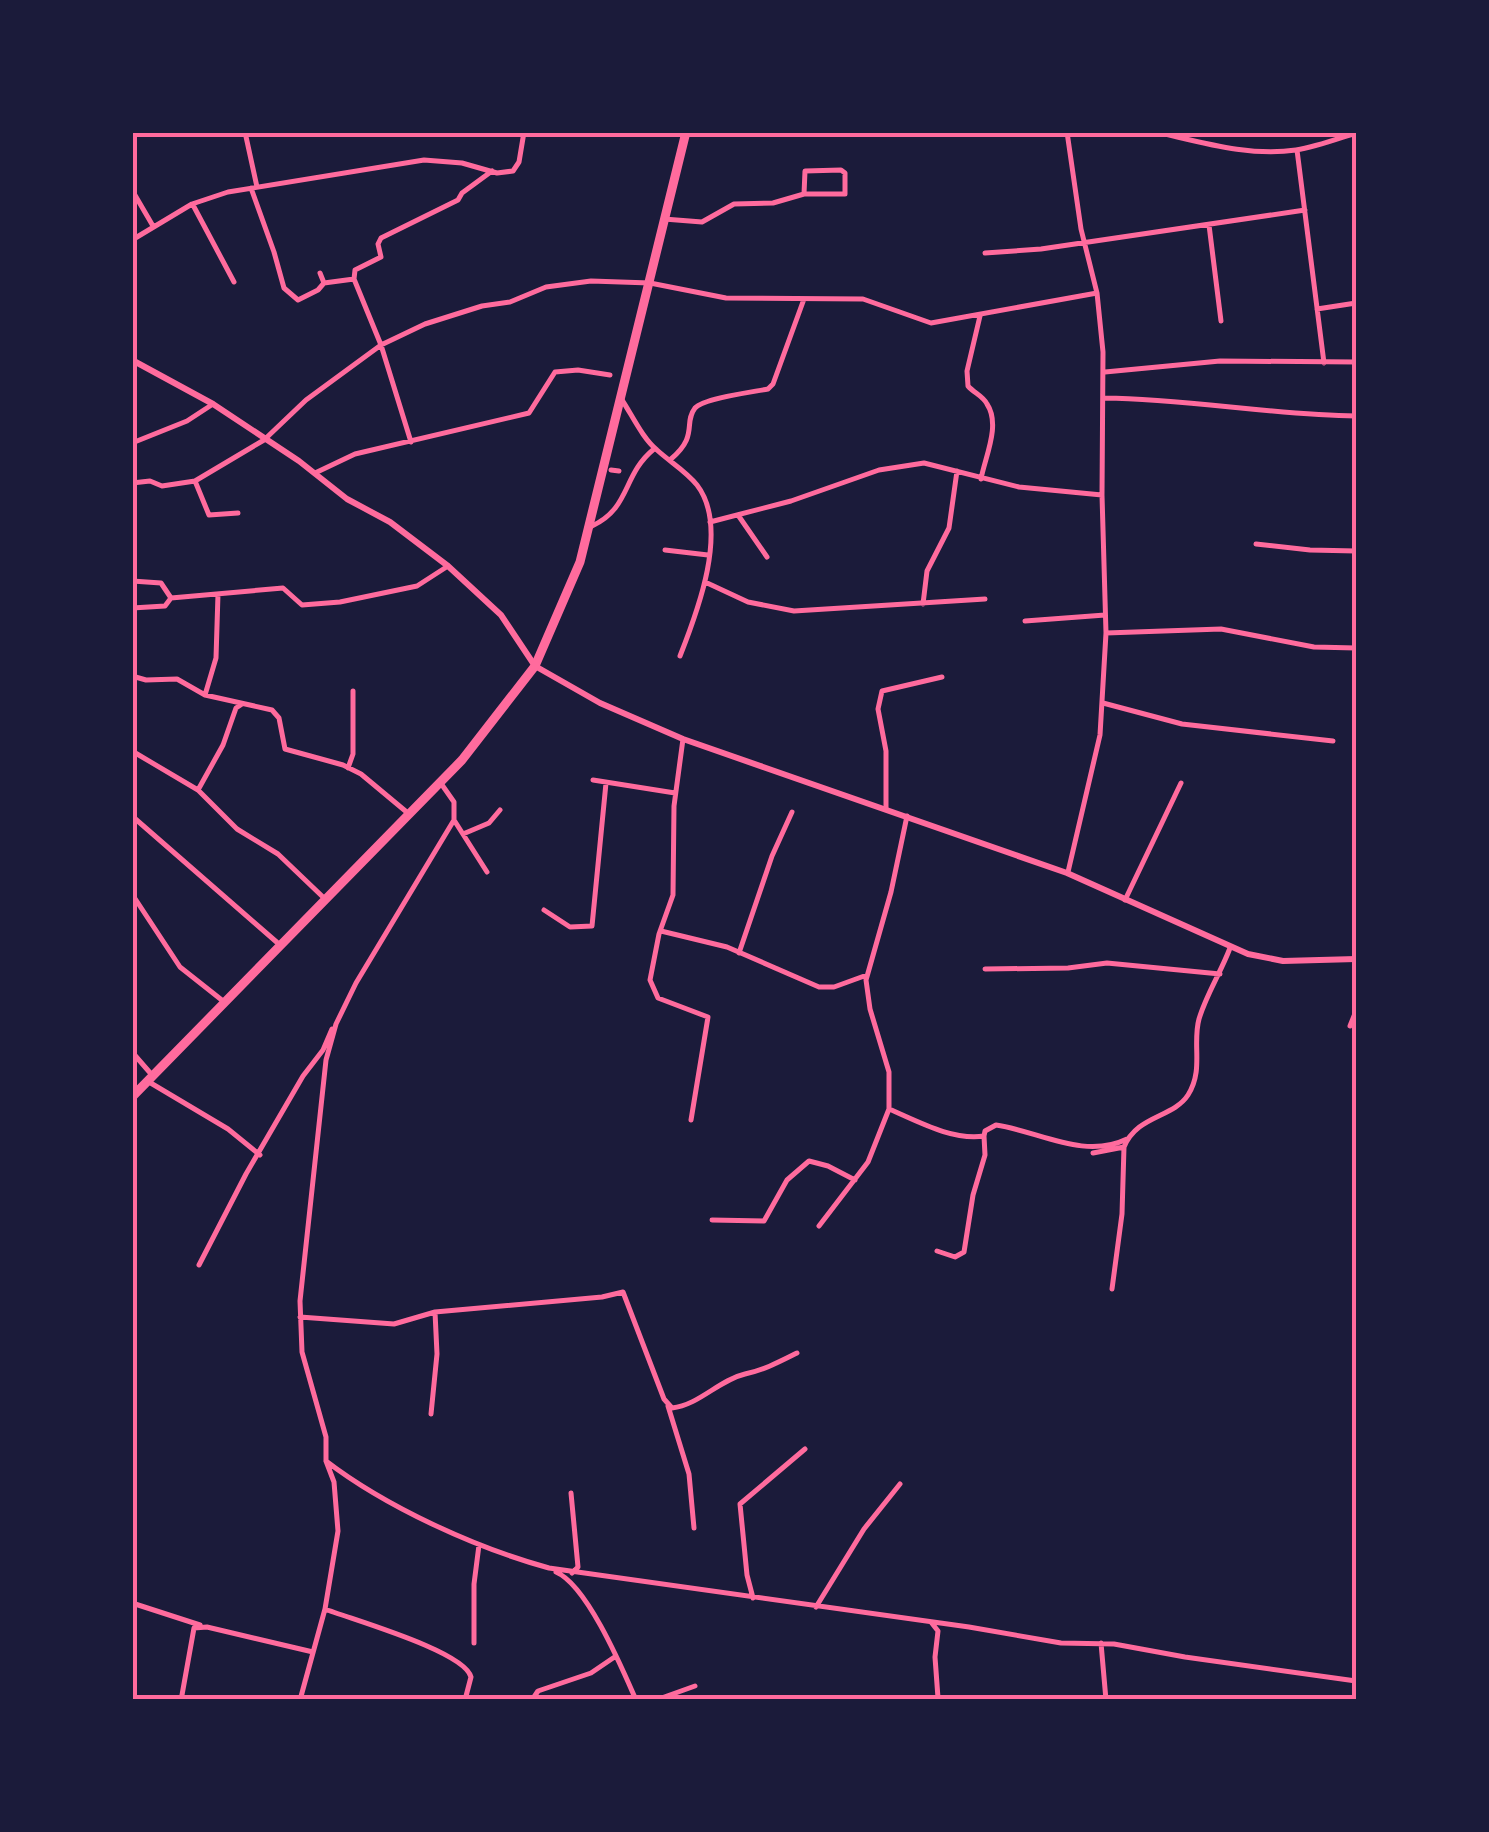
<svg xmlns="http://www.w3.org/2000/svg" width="1489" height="1832" viewBox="0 0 1489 1832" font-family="'IBM Plex Serif',serif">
	<rect width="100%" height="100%" fill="#1b1b3a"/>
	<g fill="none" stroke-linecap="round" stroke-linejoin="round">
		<path stroke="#ff6b9d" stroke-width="5" d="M245,132L257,187
			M1067,132L1081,229L1097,293L1103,352L1102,495L1106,633L1100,735L1068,872
			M1156,132C1201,142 1249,157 1296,150C1316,147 1337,139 1356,133
			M1297,150L1324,363
			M251,188L274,252L284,288L298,300L318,290L324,283
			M132,190L153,226
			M193,205L234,282
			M664,219L702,222L734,204L773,203L804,194L805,171L841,170L845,173V194H804
			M1209,225L1221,321
			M132,240L192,204L228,192L424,160L462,163L497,173L513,171L519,162L524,132
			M985,253L1041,249L1305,210
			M320,273L324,283L354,279
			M1317,309L1356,303
			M980,316L967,371L968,386C974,393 983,396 987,404C1001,425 985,457 981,479
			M1105,372L1220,361L1356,362
			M1105,398C1189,399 1272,415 1356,416
			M622,400C632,415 643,439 657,450C670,462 686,471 697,485C730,528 697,613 680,656
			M411,442L381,345L354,279L355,270L381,257L378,244L381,238L458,200L462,193L492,171
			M132,443L187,421L213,404
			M671,459C699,435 683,424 695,408C704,398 753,392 768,389L773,384L804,299
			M611,470L619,471
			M315,473L355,454L529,413L555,372L578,370L610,375
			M195,481L209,515L238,513
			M132,483L150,481L162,486L195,481L264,440L306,400L381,345L425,324L482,306L510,302L546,287L591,281L650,283L726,298L863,299L931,323L1097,293
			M738,515L767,557
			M710,522L791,501L879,470L924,463L1019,487L1102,495
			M592,526C631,508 622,475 654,449
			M1256,544L1310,550L1356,551
			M665,550L708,555
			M132,581L161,583L171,598
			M705,582L748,602L794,611L985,599
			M923,604L927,571L949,528L957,471
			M132,608L165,606L171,598L283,588L302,605L340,602L417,586L448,566
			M1025,621L1105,615
			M1106,633L1221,629L1314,647L1356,648
			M132,676L146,680L177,679L205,695L272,710L279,718L285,749L343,765L361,774L409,814
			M205,695L216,658L218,594
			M1103,703L1182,724L1333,741
			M683,739L674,806L673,895L659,934L650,980L658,998L708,1017L691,1120
			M132,751L198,790L237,829L278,854L324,898
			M348,768L353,754V691
			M593,780L675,793
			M198,790L223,745L236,708L242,704
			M886,809V751L878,709L882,691L942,677
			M132,816L280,945
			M454,820L487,872
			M463,834L489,823L500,810
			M132,894L180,967L223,1001
			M1125,900L1181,783
			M544,910L570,927L592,926L606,783
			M661,931L727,947L819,987H834L867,975
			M739,953L772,856L792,812
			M985,969L1068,968L1107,963L1220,974
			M1350,1026L1356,1011
			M132,1052L152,1075
			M149,1082L228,1129L260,1155
			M889,1109C917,1121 953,1141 984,1136L985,1131L996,1125C1038,1131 1084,1160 1127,1139
			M1093,1153L1124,1147
			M712,1220L764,1221L787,1180L809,1161L828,1166L855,1180
			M819,1226L868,1162L889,1109V1072L870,1009L866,980L891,892L907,816
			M937,1251L955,1257L964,1252L973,1195L985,1155L984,1136
			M199,1265L246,1174L303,1076L323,1050L332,1029
			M1112,1289L1122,1214L1124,1147C1137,1115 1173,1118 1188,1095C1204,1070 1192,1044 1199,1019C1206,995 1221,972 1230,948
			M300,1317L394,1324L435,1312L602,1297L623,1292L664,1399L672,1408C699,1405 719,1380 745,1374C764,1370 779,1362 797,1353
			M668,1406L689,1474L694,1528
			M431,1414L437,1354L435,1312
			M326,1461C386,1507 476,1548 549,1568L969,1627L1061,1643L1114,1644L1185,1657L1356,1681
			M571,1493L578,1567L572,1573
			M556,1572C587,1585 622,1668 636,1700
			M753,1598L747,1575L740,1504L805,1449
			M132,1603L200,1625
			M816,1607L864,1529L900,1484
			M325,1609C353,1620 464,1651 471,1677L465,1700
			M931,1622L938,1631L935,1657L938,1698
			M474,1643V1584L479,1545
			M1101,1643L1106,1700
			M182,1695L194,1628L207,1627L313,1652
			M300,1700L325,1609L338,1531L334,1482L326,1461V1437L302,1352L300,1301L326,1060L336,1024L356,983L454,820V802L440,782
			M532,1700L538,1691L591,1673L616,1656
			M656,1700L695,1686"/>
		<path stroke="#ff6b9d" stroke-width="6" d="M132,360L213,404L299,461L347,499L390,522L448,566L501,615L535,666L600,703L683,739L1067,873L1248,954L1283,961L1356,959"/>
		<path stroke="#ff6b9d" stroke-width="9" d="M132,1097L462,760L535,666L580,562L686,132"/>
	</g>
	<rect width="1489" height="1832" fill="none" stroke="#1b1b3a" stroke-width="270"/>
	<rect x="135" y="135" width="1219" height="1562" fill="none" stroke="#ff6b9d" stroke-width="4"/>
</svg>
